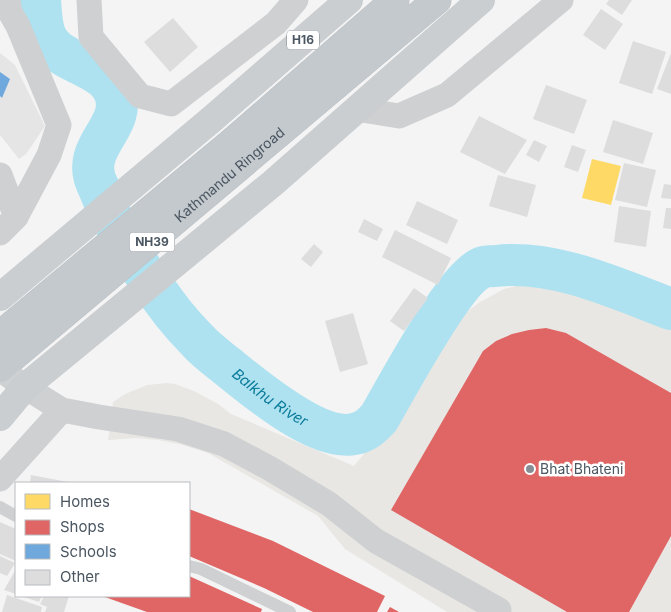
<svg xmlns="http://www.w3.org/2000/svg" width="671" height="612" viewBox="0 0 671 612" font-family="Inter,sans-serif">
	<rect width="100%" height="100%" fill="#f4f4f4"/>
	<path fill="#e8e7e3" d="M540,283L571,286L595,292L671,326V612H447L345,549L318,516L208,453L183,445L158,440L136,438L108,440L113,402L125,394L147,385L166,383L175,384L194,391L218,404L231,414L354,466L385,428L403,396L438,346L469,310L480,302L504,289L516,286Z"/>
	<path fill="#e6e5e6" d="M0,53L15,65L45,126L26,154L19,159L0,135Z"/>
	<path fill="#ffd966" d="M592,159L621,166L611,205L582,198Z"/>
	<path fill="#e06666" d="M546,328L566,333L671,393V536L629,612H567L391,510L483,351L496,341L512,334L529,330Z
		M189,509L273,541L385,596L377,612H313L264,588L189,556Z
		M189,576L262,609L261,612H147L102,596H189Z
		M390,607L399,612H387Z"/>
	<path fill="#6fa8dc" d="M0,72L10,79L2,98L0,96Z"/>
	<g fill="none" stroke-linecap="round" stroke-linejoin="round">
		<path stroke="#aee2f0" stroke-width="42" id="s1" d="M40,0C41,12 41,26 46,37C58,64 106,65 115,94C126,124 87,144 94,175C95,182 100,189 102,196C119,237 146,278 173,313C181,323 189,332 198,341C206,350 217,358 227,366C254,388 318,442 354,434C366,432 371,426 379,418C397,387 453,281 481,268C485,266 491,266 496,266C554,259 618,289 671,309"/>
	</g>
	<path fill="#ddddde" d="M609,0H632L622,15L606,4Z
		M601,9L623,24L605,50L583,35Z
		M173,18L198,47L170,72L144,42Z
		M633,41L666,52L652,94L619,83Z
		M671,53V94L657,89Z
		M546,85L587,100L574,134L533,119Z
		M479,116L527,140L505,174L460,152Z
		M613,120L653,133L643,164L603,152Z
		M534,140L547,146L539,162L526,155Z
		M572,145L586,150L578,172L564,167Z
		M624,163L656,170L647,207L615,200Z
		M498,175L536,185L527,217L489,206Z
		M664,184L671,185V199L661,198Z
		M417,201L458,220L447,244L406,225Z
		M619,206L651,211L646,247L614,242Z
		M666,208H671V229L663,228Z
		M364,219L383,229L377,241L358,232Z
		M395,230L451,258L438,285L382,257Z
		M314,244L323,252L311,267L301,259Z
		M414,288L428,298L404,331L390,321Z
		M353,313L368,364L340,372L325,321Z
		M31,475L68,482L67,483H30Z
		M0,522L16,529V561L0,554Z
		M0,556L15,563L7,576L0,573Z
		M16,569V594L4,590Z
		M7,595L42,607L41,612H2Z
		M21,596H42L39,602Z
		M44,596H69L64,612H45L47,607L40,604Z"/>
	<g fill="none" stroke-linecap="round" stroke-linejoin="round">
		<defs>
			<g id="trunk">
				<path d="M0,335L231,143L395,0"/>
				<path id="s2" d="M0,368L437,0"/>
			</g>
		</defs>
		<use href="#trunk" stroke="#b9bec3" stroke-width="29"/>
		<path stroke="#ced0d2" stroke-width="12" d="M0,507L16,516
			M189,566L201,569L290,612"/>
		<path stroke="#ced0d2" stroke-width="25" d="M8,0L10,12L18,26L59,125L49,155L16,217
			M89,0L91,37L140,96L171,104L276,23L296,0
			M356,109L399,116L447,95L561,0
			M0,175L16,217L0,233
			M0,369L25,387L62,410L99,417L178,429L224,444L269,468L329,504L376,541L499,610
			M0,479L62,410"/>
		<path stroke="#caced1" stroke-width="28" d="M0,297L212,119L349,0
			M0,417L25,387L273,183L481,0"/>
		<use href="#trunk" stroke="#c4c9cd" stroke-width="28"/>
	</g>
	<circle fill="#868d94" stroke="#fff" stroke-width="2" cx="530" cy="469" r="5"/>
	<g text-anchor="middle" stroke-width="5" stroke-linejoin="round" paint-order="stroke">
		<g fill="#fff" stroke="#808990" stroke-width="1">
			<rect x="287" y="30.5" width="32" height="19" rx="4"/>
			<rect x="129.5" y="232.5" width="45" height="19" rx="4"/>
		</g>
		<g font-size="12" font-weight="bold" fill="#4a5661">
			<text x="303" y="44">H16</text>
			<text x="152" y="246">NH39</text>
		</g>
		<g font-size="14" fill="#4a5661" stroke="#fff">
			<text dy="5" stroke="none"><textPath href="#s2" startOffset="300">Kathmandu Ringroad</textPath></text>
		</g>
		<g font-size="14" fill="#4a5661" stroke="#fff" text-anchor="start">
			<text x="540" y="474">Bhat Bhateni</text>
		</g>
		<g font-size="15" font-style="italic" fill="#0c7c9b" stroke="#fff">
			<text dy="5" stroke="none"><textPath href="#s1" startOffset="505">Balkhu River</textPath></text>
		</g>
	</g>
	<rect x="15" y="482" width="175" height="115" fill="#ffffff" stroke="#b7bbc0"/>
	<rect x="25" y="494" width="25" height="15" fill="#ffd966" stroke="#b7bbc0"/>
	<text x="60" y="507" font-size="15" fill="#4a5661">Homes</text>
	<rect x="25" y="520" width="25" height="15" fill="#e06666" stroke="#b7bbc0"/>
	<text x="60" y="532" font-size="15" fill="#4a5661">Shops</text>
	<rect x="25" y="544" width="25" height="15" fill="#6fa8dc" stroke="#b7bbc0"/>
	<text x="60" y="557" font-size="15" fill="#4a5661">Schools</text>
	<rect x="25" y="570" width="25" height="15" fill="#ddddde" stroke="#b7bbc0"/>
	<text x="60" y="582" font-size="15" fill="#4a5661">Other</text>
</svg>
